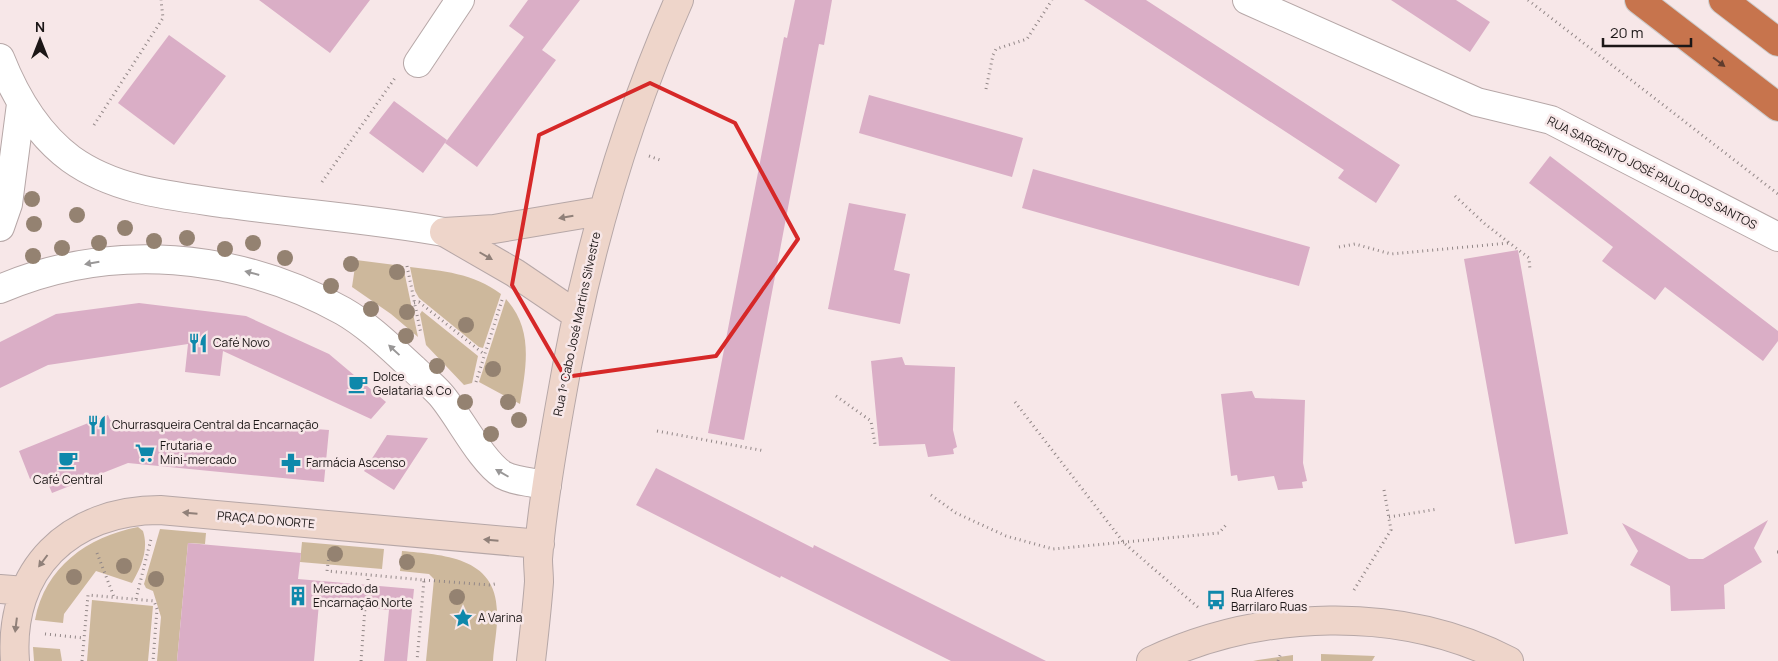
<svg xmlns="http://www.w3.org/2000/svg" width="1778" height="661" viewBox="0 0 1778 661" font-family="Manrope,sans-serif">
	<rect width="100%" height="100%" fill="#f7e7e8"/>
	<path fill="#cdb89c" d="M356,260L403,266L418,337L391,314L352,287Z
		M410,267C443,271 473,273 501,294L483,348L479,347L419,298L415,291Z
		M506,299C534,330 526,367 520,404L479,382Z
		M422,311L478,356L472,383L464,385L426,345L420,314Z
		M138,527L143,531C149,550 141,567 132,583L96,571L64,614L63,623L35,620C45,567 87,537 138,527Z
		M160,529L206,533L205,544L188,543L177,661H157L161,617L153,591L146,588L144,584Z
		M302,542L384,549L382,569L300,562Z
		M402,551C442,555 496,556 497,611C498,627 494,645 493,661H426L434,579L429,574L400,571Z
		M92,600L153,606L148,661H87Z
		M33,647L60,649L62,661H34Z
		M1321,654L1375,656L1372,661H1313H1321Z
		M1293,655V661H1253L1258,660Z"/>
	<path fill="#daaec6" d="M259,0H370L330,53Z
		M528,0H580L542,50L556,60L477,167L445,143L524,37L509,26Z
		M795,0H832L824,45L819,44L744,440L708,433L784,37L787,38Z
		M1084,0H1146L1400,165L1376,203L1338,178L1344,170Z
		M1391,0H1456L1490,22L1470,52Z
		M169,35L226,76L174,145L118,103Z
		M869,95L1023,138L1012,177L859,133Z
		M394,101L447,140L423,173L369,133Z
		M1550,156L1778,331V341L1763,361L1665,287L1655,300L1602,261L1613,247L1529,183Z
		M1033,169L1310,247L1299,286L1022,208Z
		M849,203L906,214L894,270L910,274L900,324L828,309Z
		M1518,250L1568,534L1515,544L1464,259Z
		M139,303L246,316L329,354L386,402L371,419L223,351L220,376L185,372L188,344L48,365L0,388V342L56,314Z
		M902,357L905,365L955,367L953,430L957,447L953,449L954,454L928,457L925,444L879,446L871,361Z
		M1252,391L1255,398L1305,400L1303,463L1307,481L1302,482L1303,488L1278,490L1274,476L1238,481L1237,475L1231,476L1221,394Z
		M108,415L110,420L259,431V425L329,430L324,482L128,463L52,493L44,474L30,479L19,451Z
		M387,435L428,438L394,490L364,471Z
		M656,468L813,548L814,545L1046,661H951L781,576L780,578L636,505Z
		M1768,520L1754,548L1762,562L1724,585L1725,609L1671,611L1670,586L1630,565L1638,551L1622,523L1689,559H1703Z
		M188,543L301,553L298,579L414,589L407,661H384L389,610L319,603L314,661H177Z"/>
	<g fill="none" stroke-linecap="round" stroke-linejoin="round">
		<defs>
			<path id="street" d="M1247,0L1477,102L1551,120L1778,237
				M0,58C15,96 37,134 71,159C117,192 175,196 229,204C301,214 373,219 444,232
				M418,63L460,0
				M0,227L8,204L21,104
				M0,289C111,241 239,253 343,311C369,326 391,348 413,368C422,377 432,385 441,395C459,416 481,461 503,475C516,482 533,482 547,485"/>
			<path id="secondary" d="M444,232L494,229L601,211
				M444,232L515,273L577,315
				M0,589L25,591
				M15,661C8,569 70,510 160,510L540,544
				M531,661C534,635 537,608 539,582C539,574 538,567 538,559C542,508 551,456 560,405C584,264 621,131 679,0
				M1151,661C1261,610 1399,604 1509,661"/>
			<path id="highway" d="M1639,0L1778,107
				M1723,0L1778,42"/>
		</defs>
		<use href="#street" stroke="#b6a7a7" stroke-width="30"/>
		<use href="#secondary" stroke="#b6a7a7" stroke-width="30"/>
		<use href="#highway" stroke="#cdcccc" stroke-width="30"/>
		<path stroke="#928787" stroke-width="3" stroke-dasharray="1 4" stroke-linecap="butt" d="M1528,0L1778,194
			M986,89L993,55L996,49L1027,39L1052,0
			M94,125L163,18L161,0
			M649,156L660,160
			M322,182L395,78
			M1455,196L1485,224L1529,258L1530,270
			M1339,247L1355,244L1391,254L1509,243
			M407,266L421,334
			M414,303L419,302L485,355
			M476,382L502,300
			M836,396L871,421L875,444
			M1015,402L1124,543L1200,609
			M657,431L765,451
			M931,495L956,513L1006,536L1053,549L1219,533L1226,525
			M1389,517L1438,509
			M1777,552H1778
			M97,553L114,597
			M329,555L327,571L424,580L417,661
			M424,580L490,585L495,584
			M368,585V575
			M1354,590L1391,530L1384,490
			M136,599L151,539
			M45,634L84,638
			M82,661L88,595L154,601L157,609L153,661
			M361,661L365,608
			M1278,661L1281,653"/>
		<use href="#street" stroke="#fff" stroke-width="28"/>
		<use href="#secondary" stroke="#eed5ca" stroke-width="28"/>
		<use href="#highway" stroke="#c7744d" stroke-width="28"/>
	</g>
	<g fill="#948271">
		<circle cx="32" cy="199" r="8"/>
		<circle cx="77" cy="215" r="8"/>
		<circle cx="34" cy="224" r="8"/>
		<circle cx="125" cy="228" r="8"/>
		<circle cx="187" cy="238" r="8"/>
		<circle cx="154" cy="241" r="8"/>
		<circle cx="99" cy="243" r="8"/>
		<circle cx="253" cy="243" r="8"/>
		<circle cx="62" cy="248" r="8"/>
		<circle cx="225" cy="249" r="8"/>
		<circle cx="33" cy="256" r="8"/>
		<circle cx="285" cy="258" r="8"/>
		<circle cx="351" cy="264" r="8"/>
		<circle cx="397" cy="272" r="8"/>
		<circle cx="331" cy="286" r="8"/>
		<circle cx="371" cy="309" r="8"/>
		<circle cx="407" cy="312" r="8"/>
		<circle cx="466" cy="325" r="8"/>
		<circle cx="406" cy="336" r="8"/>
		<circle cx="437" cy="366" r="8"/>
		<circle cx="493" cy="369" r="8"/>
		<circle cx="465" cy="402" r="8"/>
		<circle cx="508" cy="402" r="8"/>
		<circle cx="519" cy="420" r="8"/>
		<circle cx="491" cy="434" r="8"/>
		<circle cx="335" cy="554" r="8"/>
		<circle cx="407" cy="562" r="8"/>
		<circle cx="124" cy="566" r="8"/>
		<circle cx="74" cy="577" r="8"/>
		<circle cx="156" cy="579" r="8"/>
		<circle cx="457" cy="597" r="8"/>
	</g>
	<defs><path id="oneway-solid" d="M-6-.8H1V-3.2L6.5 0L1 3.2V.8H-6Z" transform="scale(1.25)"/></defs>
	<use fill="#603c2d" href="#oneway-solid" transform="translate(1719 62) rotate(37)"/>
	<g fill="#908079">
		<use href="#oneway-solid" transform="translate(566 217) rotate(170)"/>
		<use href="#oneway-solid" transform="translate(486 256) rotate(30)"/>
		<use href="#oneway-solid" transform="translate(190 513) rotate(-175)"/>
		<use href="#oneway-solid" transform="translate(491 540) rotate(-175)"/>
		<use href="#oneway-solid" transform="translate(43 561) rotate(127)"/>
		<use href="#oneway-solid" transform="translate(16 625) rotate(97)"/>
	</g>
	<g fill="#999797">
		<use href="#oneway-solid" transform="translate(92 263) rotate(170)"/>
		<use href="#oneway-solid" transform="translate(252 273) rotate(-165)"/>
		<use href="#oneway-solid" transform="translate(394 350) rotate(-137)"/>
		<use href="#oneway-solid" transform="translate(502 473) rotate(-150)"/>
	</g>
	<path fill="none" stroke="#d62828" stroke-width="4" stroke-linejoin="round" d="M650,83L735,123L798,239L716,356L565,377L512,285L539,135Z"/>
	<defs>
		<symbol id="restaurant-bare" viewBox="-9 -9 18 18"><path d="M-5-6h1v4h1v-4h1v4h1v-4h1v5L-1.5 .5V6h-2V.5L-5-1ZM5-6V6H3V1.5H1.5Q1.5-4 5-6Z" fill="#0e88ab" stroke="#f7e7e8" stroke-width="2.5" paint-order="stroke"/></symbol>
		<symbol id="cafe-bare" viewBox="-9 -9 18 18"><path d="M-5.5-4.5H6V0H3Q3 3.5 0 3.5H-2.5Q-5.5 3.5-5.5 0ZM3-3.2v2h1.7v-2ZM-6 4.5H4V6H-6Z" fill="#0e88ab" stroke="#f7e7e8" stroke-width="2.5" paint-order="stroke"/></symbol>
		<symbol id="supermarket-bare" viewBox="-9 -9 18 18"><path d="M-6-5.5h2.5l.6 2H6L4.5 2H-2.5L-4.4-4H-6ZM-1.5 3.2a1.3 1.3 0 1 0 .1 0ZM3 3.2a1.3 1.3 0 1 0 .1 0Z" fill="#0e88ab" stroke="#f7e7e8" stroke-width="2.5" paint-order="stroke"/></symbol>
		<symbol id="pharmacy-bare" viewBox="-9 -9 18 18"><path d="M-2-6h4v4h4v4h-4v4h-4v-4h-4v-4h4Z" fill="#0e88ab" stroke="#f7e7e8" stroke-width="2.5" paint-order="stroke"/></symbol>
		<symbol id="building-bare" viewBox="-9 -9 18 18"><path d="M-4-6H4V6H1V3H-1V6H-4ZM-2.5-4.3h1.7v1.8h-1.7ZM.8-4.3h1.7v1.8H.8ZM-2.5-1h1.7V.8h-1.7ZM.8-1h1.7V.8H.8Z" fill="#0e88ab" stroke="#f7e7e8" stroke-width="2.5" paint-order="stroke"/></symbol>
		<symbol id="bus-bare" viewBox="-9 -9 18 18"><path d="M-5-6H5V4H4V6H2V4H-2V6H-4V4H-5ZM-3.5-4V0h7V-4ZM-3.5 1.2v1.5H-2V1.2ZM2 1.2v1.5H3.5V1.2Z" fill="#0e88ab" stroke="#f7e7e8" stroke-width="2.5" paint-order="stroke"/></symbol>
		<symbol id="sight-bare" viewBox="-9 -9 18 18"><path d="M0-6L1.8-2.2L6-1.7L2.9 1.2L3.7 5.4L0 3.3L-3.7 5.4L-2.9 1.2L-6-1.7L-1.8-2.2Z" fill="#0e88ab" stroke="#f7e7e8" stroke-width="2.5" paint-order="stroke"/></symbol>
	</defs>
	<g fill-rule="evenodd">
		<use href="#restaurant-bare" x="184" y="329" width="28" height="28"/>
		<use href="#cafe-bare" x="344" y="370" width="28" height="28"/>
		<use href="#restaurant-bare" x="83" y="411" width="28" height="28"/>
		<use href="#supermarket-bare" x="131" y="439" width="28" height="28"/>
		<use href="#cafe-bare" x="54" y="446" width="28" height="28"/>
		<use href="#pharmacy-bare" x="277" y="449" width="28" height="28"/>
		<use href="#building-bare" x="284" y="582" width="28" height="28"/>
		<use href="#bus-bare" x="1202" y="586" width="28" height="28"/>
		<use href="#sight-bare" x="449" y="604" width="28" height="28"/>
	</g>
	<g text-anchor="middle" stroke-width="5" stroke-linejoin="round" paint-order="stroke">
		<g font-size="12" fill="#1c1717" stroke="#f7e7e8">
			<text transform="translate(1652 173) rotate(27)" y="4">RUA SARGENTO JOSÉ PAULO DOS SANTOS</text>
			<text transform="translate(577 324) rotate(-78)" y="4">Rua 1º Cabo José Martins Silvestre</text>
			<text transform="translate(266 520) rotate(5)" y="4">PRAÇA DO NORTE</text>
		</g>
		<g font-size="12" fill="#1c1717" stroke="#f7e7e8" text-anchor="start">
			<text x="213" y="347">Café Novo</text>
			<text x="373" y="381">Dolce<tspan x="373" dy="14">Gelataria &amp; Co</tspan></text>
			<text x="112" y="429">Churrasqueira Central da Encarnação</text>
			<text x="160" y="450">Frutaria e<tspan x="160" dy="14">Mini-mercado</tspan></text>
			<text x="306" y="467">Farmácia Ascenso</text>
			<text x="68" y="484" text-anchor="middle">Café Central</text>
			<text x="313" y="593">Mercado da<tspan x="313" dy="14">Encarnação Norte</tspan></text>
			<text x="1231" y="597">Rua Alferes<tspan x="1231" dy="14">Barrilaro Ruas</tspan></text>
			<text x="478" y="622">A Varina</text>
		</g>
	</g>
	<g transform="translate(40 40)" stroke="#f7e7e8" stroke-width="4" paint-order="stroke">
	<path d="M0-4L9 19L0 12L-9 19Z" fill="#1c1717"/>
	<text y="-8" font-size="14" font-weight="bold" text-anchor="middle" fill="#1c1717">N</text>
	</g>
	<path d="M1603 38v8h88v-8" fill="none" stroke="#1c1717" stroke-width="2.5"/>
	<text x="1610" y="38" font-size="15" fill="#1c1717" stroke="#f7e7e8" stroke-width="4" paint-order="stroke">20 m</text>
</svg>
